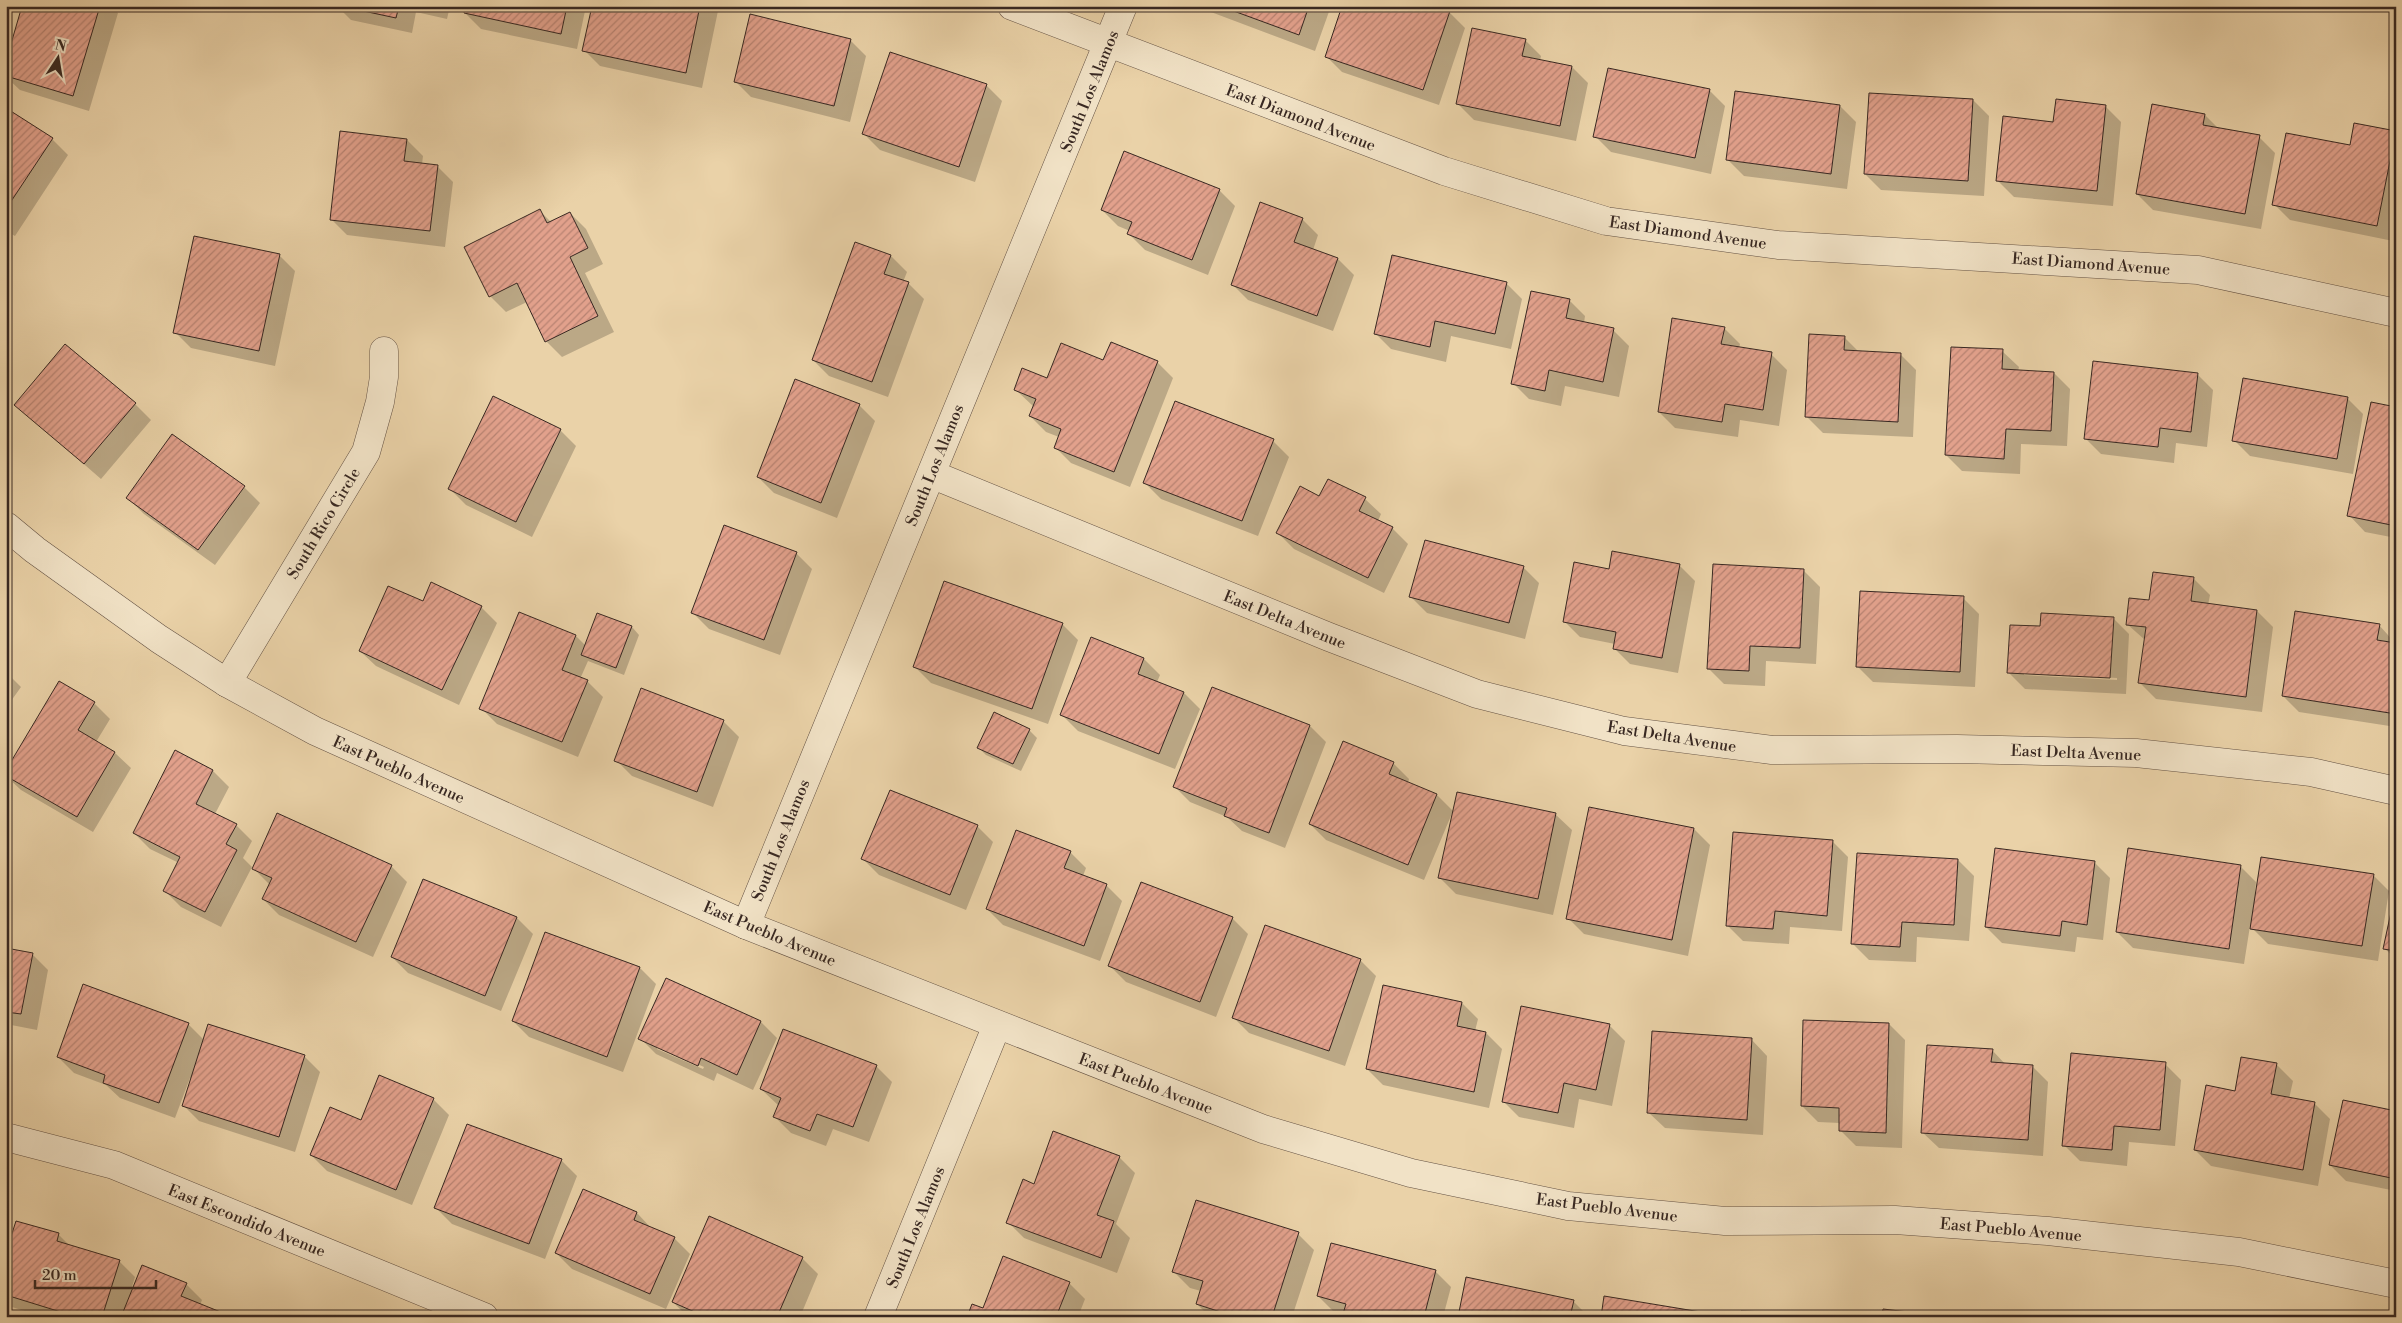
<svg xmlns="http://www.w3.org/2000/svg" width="2402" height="1323" viewBox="0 0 2402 1323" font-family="'Libre Bodoni',serif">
	<defs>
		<pattern id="building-hatch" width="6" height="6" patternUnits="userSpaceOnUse" patternTransform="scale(1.25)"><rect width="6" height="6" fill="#e2a18c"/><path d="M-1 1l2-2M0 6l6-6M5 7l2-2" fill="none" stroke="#b88372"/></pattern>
	</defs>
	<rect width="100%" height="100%" fill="#ead2a8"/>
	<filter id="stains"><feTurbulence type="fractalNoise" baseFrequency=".004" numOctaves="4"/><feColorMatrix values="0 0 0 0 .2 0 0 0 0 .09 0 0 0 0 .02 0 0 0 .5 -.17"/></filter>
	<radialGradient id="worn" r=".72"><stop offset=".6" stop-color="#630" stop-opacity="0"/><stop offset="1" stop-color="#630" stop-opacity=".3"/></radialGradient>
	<path fill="#0003" fill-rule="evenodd" d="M24,6H111L118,13L89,111L20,90L6,77V66Z
		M337,6H450L447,19L416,12L412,33L351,20Z
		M466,6H586L577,49L481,29L465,13Z
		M593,6H719L702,88L600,66L584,50Z
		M1200,6H1331L1315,51L1203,9Z
		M1449,12L1465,28L1439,105L1342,72L1326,56Z
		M850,40L866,56L850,122L751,97L735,81Z
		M1525,40L1541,56L1540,61L1572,67L1588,83L1576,141L1474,120L1458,104Z
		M986,85L1002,101L975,182L880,150L864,134Z
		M1709,90L1725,106L1711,174L1611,152L1595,136Z
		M1973,100L1989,116L1984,196L1881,190L1865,174Z
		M1840,106L1856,122L1847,189L1744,176L1728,160Z
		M2105,106L2121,122L2113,206L2014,197L1998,181L2054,123Z
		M6,109L52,139L68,155L15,236L6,231Z
		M2205,115L2220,130L2259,137L2275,153L2261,229L2153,210L2137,194Z
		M2395,133L2396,227L2393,241L2290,220L2274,204L2351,146Z
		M407,140L423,156L422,164L437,166L453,182L445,247L347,235L331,219Z
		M1219,190L1235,206L1208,275L1145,250L1129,234L1130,231L1118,226L1102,210Z
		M540,211L551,222L570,213L586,229L603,264L585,273L614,332L562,357L546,341L527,302L506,312L490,296Z
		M1302,219L1318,235L1313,250L1338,259L1354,275L1333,331L1248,300L1232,284Z
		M856,244L891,256L907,272L903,282L908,283L924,299L888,397L829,376L813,360Z
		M279,255L295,271L275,366L191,348L175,332Z
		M6,277L11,282L6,288Z
		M1506,283L1522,299L1511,349L1451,336L1446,362L1391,349L1375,333Z
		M1569,300L1585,316L1584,323L1613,330L1629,346L1619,397L1565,386L1561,406L1529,399L1513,383Z
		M1724,328L1740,344L1739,348L1771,354L1787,370L1779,426L1740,420L1738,437L1675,428L1659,412Z
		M1844,337L1859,352L1900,354L1916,370L1913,437L1823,433L1807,417Z
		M2002,351L2019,367L2018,371L2054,373L2070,389L2067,446L2021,444L2020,474L1962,471L1946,455Z
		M1104,362H1157L1173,378L1130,487L1071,463L1055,447L1059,437L1046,432L1030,416L1034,407L1015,389Z
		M2197,374L2213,390L2207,447L2176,443L2174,463L2101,454L2085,438Z
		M2347,398L2363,414L2353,474L2250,456L2234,440Z
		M135,404L151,420L101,479L16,405Z
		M859,405L875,421L837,518L774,493L758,477Z
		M2396,408V538L2365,532L2349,515Z
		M560,430L576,446L532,537L466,505L450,489Z
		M1273,441L1289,457L1258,536L1161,499L1145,483Z
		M244,487L260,503L215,565L144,514L128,498Z
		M1320,498L1365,499L1381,514L1378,521L1392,528L1408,544L1384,593L1294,549L1278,533Z
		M796,553L812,569L780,655L709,629L693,613Z
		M1679,565L1695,581L1678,673L1630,664L1614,648L1615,644L1580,637L1564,621L1610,571Z
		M1523,567L1539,583L1525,639L1427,613L1411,597Z
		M1804,571L1820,587L1816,664L1766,661L1765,686L1724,684L1708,668Z
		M2194,579L2210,595L2208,605L2257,611L2273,627L2262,712L2156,699L2140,683L2145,640L2127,624L2150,602Z
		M1963,598L1979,614L1975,687L1873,682L1857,666Z
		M423,603L481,607L497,623L459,705L376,666L360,651Z
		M2113,618L2129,634L2126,694L2025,689L2009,673L2042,628ZM2024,673L2117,678V680L2024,675Z
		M1062,624L1078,640L1048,724L931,683L915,667Z
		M2379,625L2396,644V727L2299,712L2283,696Z
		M632,627L639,635L624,675L588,661L580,679L587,681L603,697L578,757L497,724L481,708L576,636L586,646Z
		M1092,639L1144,659L1160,675L1157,682L1184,693L1200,709L1175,769L1078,731L1062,715Z
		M6,672L21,687L6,708Z
		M1213,689L1310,726L1326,742L1285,848L1242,831L1227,817L1190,802L1174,786Z
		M94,703L110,719L96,742L115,753L131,768L93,832L21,790L6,776Z
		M723,721L739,737L713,807L632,776L616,760Z
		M1029,730L1037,738L1021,771L986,755L979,748Z
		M175,751L213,771L229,787L215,814L236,825L252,841L243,858L254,869L391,866L407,882L373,957L279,915L263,899L270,885L252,867L221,927L181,907L165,891L179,863L150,849L134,833Z
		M1393,763L1409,779L1408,783L1437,795L1453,811L1424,880L1326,840L1310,824Z
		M1590,809L1694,829L1710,845L1688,956L1584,934L1568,918Z
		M1555,814L1572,830L1553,915L1456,894L1440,878Z
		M977,826L993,842L966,910L879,875L863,859Z
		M1832,841L1848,857L1842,931L1790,927L1789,944L1743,941L1727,925Z
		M1070,852L1086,868L1083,876L1106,885L1122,901L1100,961L1003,925L987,909Z
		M1958,860L1974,876L1969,941L1917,937L1916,962L1869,960L1853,944Z
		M2094,862L2110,878L2103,940L2077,937L2075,952L2002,943L1986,927Z
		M2240,866L2256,882L2255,894H2257L2373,875L2389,891L2378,961L2268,944L2250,926L2244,964L2133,948L2117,932Z
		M424,880L517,918L533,934L501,1011L408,973L392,957Z
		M2396,895V959L2384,948Z
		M1232,918L1248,934L1216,1017L1126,982L1110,966Z
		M546,933L640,968L656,984L623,1072L529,1037L513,1021Z
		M6,949L32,954L48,970L37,1030L6,1024Z
		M1360,960L1376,976L1345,1066L1249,1033L1233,1017Z
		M667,979L761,1022L777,1038L753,1090L717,1073L714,1081L656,1054L640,1038ZM657,1046L704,1067L703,1069L657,1049Z
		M1462,1003L1478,1019L1475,1031L1486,1033L1502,1049L1489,1108L1383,1085L1367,1069Z
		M188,1024L204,1040L304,1056L320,1072L295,1152L199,1121L183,1105L192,1079L190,1078L175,1118L120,1098L106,1085L74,1073L58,1057Z
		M1889,1024L1905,1040L1902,1148L1856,1146L1840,1130V1123L1818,1122L1802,1106Z
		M1609,1025L1625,1041L1612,1106L1579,1099L1574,1128L1519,1117L1503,1101Z
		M1751,1039L1767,1056L1763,1135L1665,1128L1648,1112Z
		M1992,1050L2006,1065L2032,1066L2048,1082L2043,1156L1939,1148L1922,1132Z
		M2242,1059L2277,1065L2293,1081L2289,1099L2314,1103L2330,1119L2318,1186L2211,1166L2195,1150L2236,1092Z
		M2165,1064L2181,1080L2175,1146L2129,1142L2127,1166L2080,1161L2064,1145Z
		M876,1066L892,1082L869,1142L833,1129L826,1146L791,1133L775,1117L779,1106L761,1089Z
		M433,1099L449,1115L412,1205L327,1171L311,1155L362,1121Z
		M2396,1113V1191L2346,1181L2330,1165Z
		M1119,1157L1135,1173L1116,1224L1130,1238L1117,1273L1024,1238L1008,1222L1034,1185Z
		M561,1160L577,1176L545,1259L452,1224L436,1208Z
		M637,1213L652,1229L674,1238L690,1254L666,1309L572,1269L556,1253Z
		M58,1234L70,1246L119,1261L135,1277L131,1290L186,1284L202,1300L200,1305L230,1317H43L12,1307L6,1302V1256Z
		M1298,1234L1314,1250L1292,1317H1210L1197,1304L1201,1291L1190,1288L1174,1272Z
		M802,1258L818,1274L800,1317H688L673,1302Z
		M1435,1271L1451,1287L1443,1317H1344V1314L1334,1312L1318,1296Z
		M1069,1283L1085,1299L1078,1317H969L983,1310Z
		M1573,1301L1589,1317H1459Z"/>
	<path fill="url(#building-hatch)" stroke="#382822" d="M22,6H100L73,96L6,76V61Z
		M340,6H399L396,18Z
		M465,6H567L561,34L464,13Z
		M592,6H700L686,73L582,51Z
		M1220,6H1309L1299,35Z
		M1342,6H1435L1450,11L1423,90L1325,57Z
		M750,14L851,39L834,106L734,82Z
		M1472,28L1526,39L1522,56L1572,66L1560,126L1456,104Z
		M890,52L987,84L959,167L862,134Z
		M1608,68L1710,89L1695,158L1593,137Z
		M1735,91L1840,105L1831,174L1726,160Z
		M1869,93L1973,99L1968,181L1864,174Z
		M2056,99L2106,105L2097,191L1996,181L2003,116L2053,122Z
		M2152,104L2205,114L2203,125L2260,135L2245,214L2136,194Z
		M6,108L53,138L6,209Z
		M2354,123L2396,131L2377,226L2272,205L2286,133L2350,145Z
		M340,131L407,139L404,161L438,165L430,231L330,220Z
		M1124,151L1220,189L1192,260L1127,234L1132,222L1101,210Z
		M1260,202L1303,218L1294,242L1338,258L1317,316L1231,285Z
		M540,209L547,223L570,212L588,248L570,257L598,316L545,342L517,283L489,297L464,247Z
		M194,236L280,254L259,351L173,333Z
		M855,242L891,255L884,274L909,282L872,382L812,360Z
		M1392,255L1507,282L1495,334L1435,321L1430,347L1374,334Z
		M1531,291L1570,299L1566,318L1614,328L1603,382L1549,370L1545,391L1511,384Z
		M1672,318L1725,327L1721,344L1772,352L1763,410L1725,404L1722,422L1658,412Z
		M1809,334L1845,336L1844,350L1901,353L1898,422L1805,417Z
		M1111,342L1158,361L1114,472L1054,448L1061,429L1029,416L1036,399L1014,390L1022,368L1047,378L1061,343L1103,360Z
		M65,344L136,403L84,464L14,405Z
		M1951,347L2003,349L2002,369L2054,372L2051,431L2006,429L2004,459L1945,455Z
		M2093,361L2198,373L2191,432L2160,428L2158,447L2084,439Z
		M2243,378L2348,397L2337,459L2232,441Z
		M795,379L860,404L821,503L757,477Z
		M493,396L561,429L516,522L448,489Z
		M1175,401L1274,439L1242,521L1143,483Z
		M2371,402L2396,407V526L2347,516Z
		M172,434L245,486L198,550L126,498Z
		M1328,479L1366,497L1359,511L1393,527L1368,578L1276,533L1300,486L1319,496Z
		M724,525L797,552L764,640L691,613Z
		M1425,540L1524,566L1509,623L1409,597Z
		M1612,551L1680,564L1662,658L1613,649L1616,632L1563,622L1574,562L1609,569Z
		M1713,564L1804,569L1800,648L1750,646L1749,671L1707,669Z
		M2153,572L2194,577L2191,601L2257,610L2246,697L2138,683L2146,627L2126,625L2129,598L2149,600Z
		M944,581L1063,623L1032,709L913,667Z
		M431,582L482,606L442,690L359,651L388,586L423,601Z
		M1860,591L1964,596L1960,672L1856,667Z
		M2295,611L2380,624L2377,640L2396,643V714L2282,696Z
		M519,612L576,635L562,670L588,680L562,742L479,709Z
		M597,613L632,626L616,668L581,655Z
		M2041,613L2114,617L2110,678L2007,673L2010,625L2040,626Z
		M1091,637L1144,658L1138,674L1184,692L1159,754L1060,715Z
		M59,681L95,702L78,730L115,752L77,817L6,776V770Z
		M1212,687L1310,725L1269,833L1224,816L1227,808L1173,787Z
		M641,688L724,720L697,792L614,761Z
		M994,712L1030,729L1013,764L977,748Z
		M1343,741L1394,762L1389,774L1437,794L1408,865L1309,824Z
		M175,750L213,770L196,804L237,824L226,844L237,850L205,912L163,891L180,857L133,833Z
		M890,790L978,825L950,895L861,859Z
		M1457,792L1556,813L1538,899L1438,878Z
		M1589,807L1694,828L1672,940L1566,919Z
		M277,813L392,865L356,942L262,899L272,878L252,869Z
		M1016,830L1071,851L1064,868L1107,884L1084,946L986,909Z
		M1733,832L1833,840L1827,916L1775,911L1773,929L1726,926Z
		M1995,848L2095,861L2087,925L2062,921L2060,936L1985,927Z
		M2128,848L2241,865L2229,949L2116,932Z
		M1857,853L1958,859L1954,925L1902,922L1900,947L1851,944Z
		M2261,857L2374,874L2362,946L2250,929Z
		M423,879L517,917L485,996L391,957Z
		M1141,882L1233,917L1200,1002L1108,966Z
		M2396,889V951L2383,949Z
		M1265,925L1361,959L1329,1051L1232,1018Z
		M545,932L640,967L607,1057L512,1021Z
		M6,948L33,953L21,1014L6,1012Z
		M666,978L761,1021L737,1075L701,1058L698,1066L638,1039Z
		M83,984L189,1023L159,1103L103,1083L105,1075L57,1057Z
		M1383,985L1462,1002L1457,1026L1486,1032L1474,1092L1366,1069Z
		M1521,1006L1610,1024L1596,1090L1564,1083L1558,1113L1502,1102Z
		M1803,1020L1889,1023L1886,1133L1839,1131V1108L1801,1106Z
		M208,1024L305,1055L279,1137L182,1106Z
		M783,1029L877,1065L853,1127L817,1114L810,1131L773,1117L781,1098L760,1089Z
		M1652,1031L1752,1038L1747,1120L1647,1113Z
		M1927,1045L1993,1049L1991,1062L2033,1065L2028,1140L1921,1133Z
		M2071,1053L2166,1062L2160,1130L2114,1126L2112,1150L2062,1146Z
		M2241,1057L2277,1063L2271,1094L2315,1102L2303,1170L2194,1150L2206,1085L2235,1091Z
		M379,1075L434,1098L396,1190L310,1155L330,1107L361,1120Z
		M2343,1100L2396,1111V1179L2329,1165Z
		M467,1124L562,1159L529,1244L434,1208Z
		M1053,1131L1120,1156L1097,1215L1114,1221L1101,1258L1006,1223L1023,1179L1034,1184Z
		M583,1189L637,1212L634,1220L675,1237L650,1294L555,1253Z
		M1196,1200L1299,1232L1272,1317H1236L1196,1304L1203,1281L1172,1272Z
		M709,1216L803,1257L777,1317H706L672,1302Z
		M16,1221L59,1233L57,1241L120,1260L102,1317H77L6,1295V1252Z
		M1331,1243L1436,1270L1424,1317H1342L1346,1304L1317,1296Z
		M1003,1256L1070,1282L1056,1317H967L972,1304L983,1308Z
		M142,1265L187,1283L181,1296L233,1317H121Z
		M1466,1277L1574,1300L1570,1317H1458Z
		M1604,1296L1713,1314L1712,1317H1601Z
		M1883,1309L1951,1317H1882Z
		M1741,1311L1850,1315V1317H1741Z"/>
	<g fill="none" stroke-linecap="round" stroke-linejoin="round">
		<defs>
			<path id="minor" d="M1012,6L1444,171L1606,221L1778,245L2198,270L2396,313
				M931,474L1329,637L1477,694L1624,731L1772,750L1957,749L2136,753L2311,772L2396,791
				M227,683L366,452L380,402L384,377V351
				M746,925L1123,6
				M6,1137L114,1165L484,1317
				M878,1317L997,1025"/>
			<path id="tertiary" d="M6,526L35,550L159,639L227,683L315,731L746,925L1263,1129L1411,1173L1568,1206L1725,1221L1895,1220L2048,1231L2239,1252L2396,1284"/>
		</defs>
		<use href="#minor" stroke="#645244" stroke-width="29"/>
		<use href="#tertiary" stroke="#645244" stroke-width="29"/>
		<use href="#minor" stroke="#f1e2c6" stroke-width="28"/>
		<use href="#tertiary" stroke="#f1e2c6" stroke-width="28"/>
	</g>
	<g text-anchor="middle" stroke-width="4" stroke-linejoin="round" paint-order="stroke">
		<g font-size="16" fill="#382822" stroke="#f1e2c6">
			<text transform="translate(1089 91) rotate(-68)" y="6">South Los Alamos</text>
			<text transform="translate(1301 117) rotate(21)" y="6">East Diamond Avenue</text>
			<text transform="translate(1688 232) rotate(8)" y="6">East Diamond Avenue</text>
			<text transform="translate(2091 263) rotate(4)" y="6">East Diamond Avenue</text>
			<text transform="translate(934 465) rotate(-68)" y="6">South Los Alamos</text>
			<text transform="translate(323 523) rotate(-59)" y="6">South Rico Circle</text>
			<text transform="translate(1285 619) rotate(22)" y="6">East Delta Avenue</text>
			<text transform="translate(1672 736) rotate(9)" y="6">East Delta Avenue</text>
			<text transform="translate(2076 752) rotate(2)" y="6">East Delta Avenue</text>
			<text transform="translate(399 769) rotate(24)" y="6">East Pueblo Avenue</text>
			<text transform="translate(780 840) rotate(-68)" y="6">South Los Alamos</text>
			<text transform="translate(770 933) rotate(23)" y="6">East Pueblo Avenue</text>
			<text transform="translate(1146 1083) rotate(21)" y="6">East Pueblo Avenue</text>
			<text transform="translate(1607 1207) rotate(7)" y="6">East Pueblo Avenue</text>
			<text transform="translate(247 1220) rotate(22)" y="6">East Escondido Avenue</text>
			<text transform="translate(915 1227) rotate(-68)" y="6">South Los Alamos</text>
			<text transform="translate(2011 1229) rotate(5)" y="6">East Pueblo Avenue</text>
		</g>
	</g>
	<rect width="2402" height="1323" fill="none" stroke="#ead2a8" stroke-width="25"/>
	<rect x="8" y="8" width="2387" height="1308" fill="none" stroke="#382822" stroke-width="2.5"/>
	<rect x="12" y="12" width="2377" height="1298" fill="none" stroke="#382822"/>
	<g transform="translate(58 58) rotate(12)" stroke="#f1e2c6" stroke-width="4" paint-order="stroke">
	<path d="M0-4L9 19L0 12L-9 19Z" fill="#382822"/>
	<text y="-8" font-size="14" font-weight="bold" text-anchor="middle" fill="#382822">N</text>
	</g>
	<path d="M35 1280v8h121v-8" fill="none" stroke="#382822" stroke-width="2.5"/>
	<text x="42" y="1280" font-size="15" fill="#382822" stroke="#f1e2c6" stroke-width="4" paint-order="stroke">20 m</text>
	<rect width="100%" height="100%" filter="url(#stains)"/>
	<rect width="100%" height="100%" fill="url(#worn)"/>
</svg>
